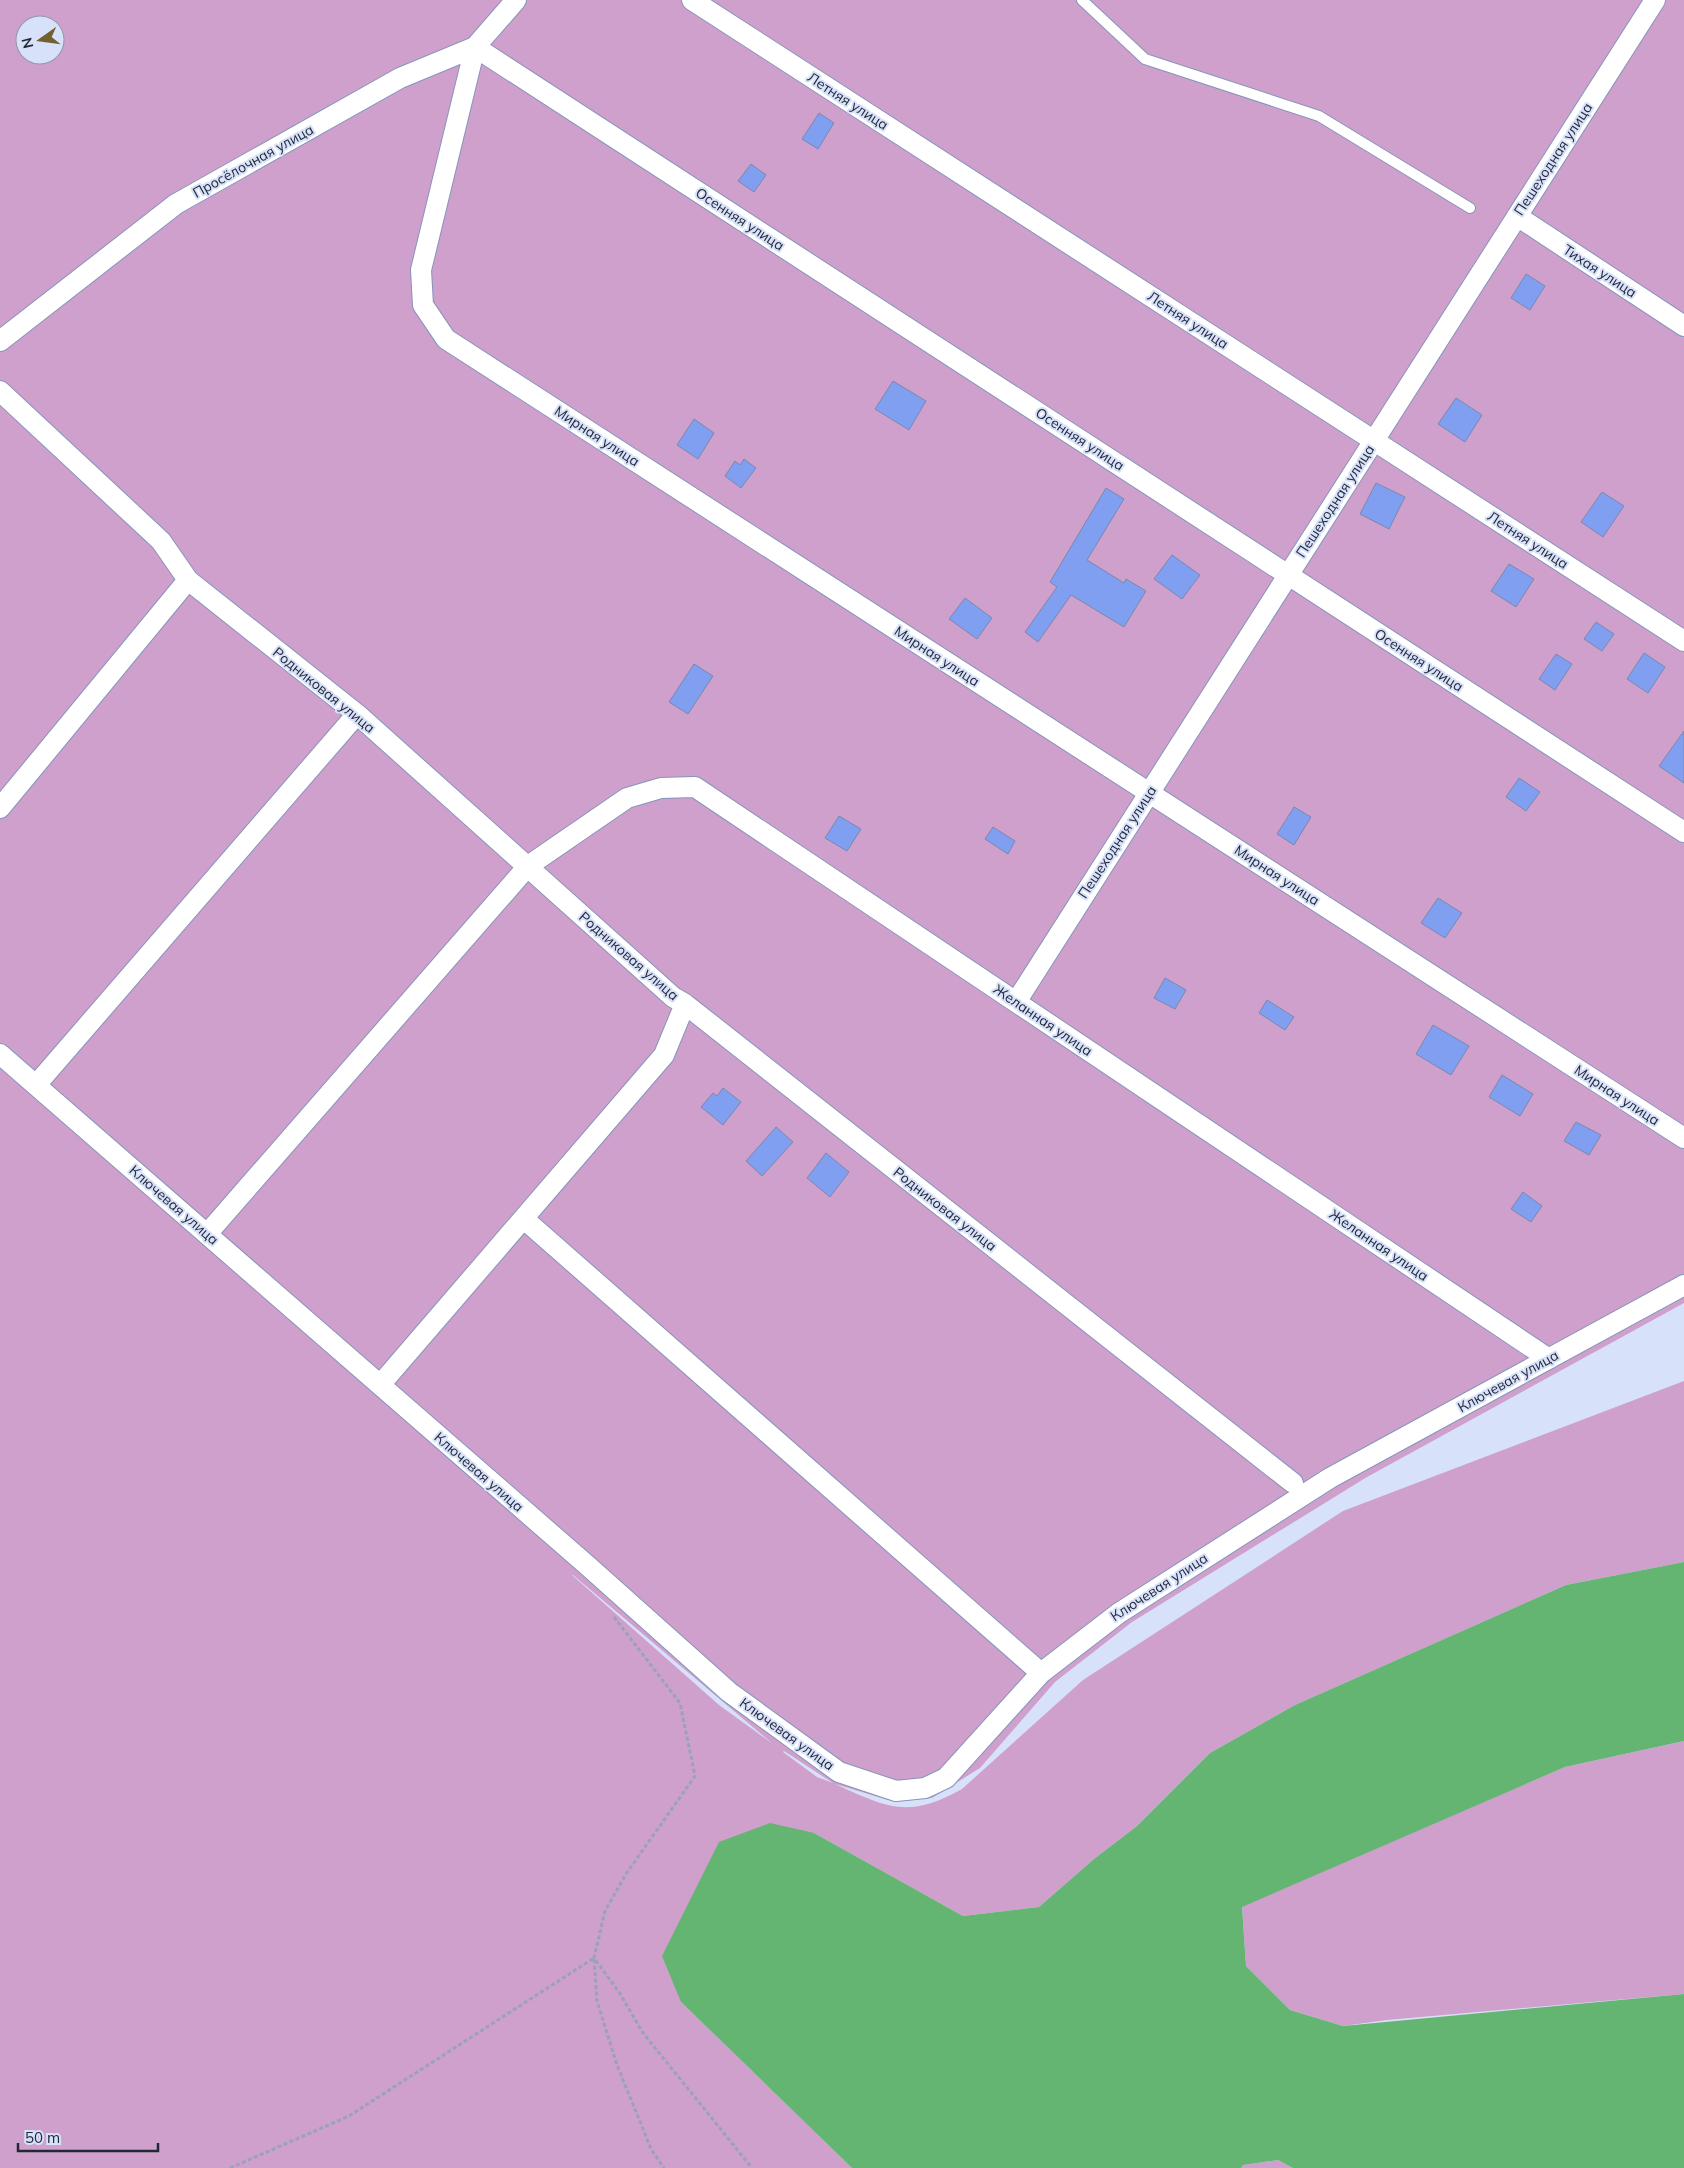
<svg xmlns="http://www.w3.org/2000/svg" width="1684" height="2168" viewBox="0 0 1684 2168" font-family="Mulish,sans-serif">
	<rect width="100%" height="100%" fill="#d7e1f9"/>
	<path fill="#cfa0cc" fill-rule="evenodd" d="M0,0H1684V1303L1367,1477L1132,1622L1055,1682L980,1768L932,1798L888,1800L835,1784C888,1808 908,1819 962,1789L1083,1680L1343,1511L1684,1381V1562L1566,1585L1295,1705L1210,1753L1137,1826L1094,1859L1039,1907L963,1916L814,1833L681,2002L852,2168H0ZM25,25H55V55H25ZM572,1575H573L773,1744L719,1705ZM783,1752L784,1751L833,1783L817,1777Z
		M1684,1741V1994L1387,2020L1343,2026L1290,2010L1246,1966L1242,1906L1565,1767Z
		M1278,2160L1293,2168H1241L1243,2165Z"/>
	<path fill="#64b472" d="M1684,1562V1741L1565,1767L1242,1907L1246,1966L1290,2010L1343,2026L1684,1994V2168H1293L1278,2160L1243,2165L1241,2168H852L681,2002L662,1956L719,1842L770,1823L814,1833L963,1916L1039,1907L1094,1859L1137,1826L1210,1753L1295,1705L1566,1585Z"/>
	<path fill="#819ff1" stroke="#7a88ad" d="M819,113L834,123L818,149L802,139Z
		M751,164L766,175L754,192L738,181Z
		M1526,274L1545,286L1530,310L1511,298Z
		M893,381L926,401L909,430L875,409Z
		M1456,398L1482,415L1465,442L1438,424Z
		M694,419L714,433L698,459L677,445Z
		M744,459L756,468L741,488L725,476L735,461L740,465Z
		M1376,483L1405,497L1389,529L1360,514Z
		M1106,488L1124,499L1087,560L1124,583L1126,579L1146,591L1124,627L1071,595L1038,642L1025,632L1057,587L1050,582Z
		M1602,492L1624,506L1603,537L1581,522Z
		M1172,555L1200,575L1182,599L1154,579Z
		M1509,564L1534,579L1516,607L1491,591Z
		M965,598L992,618L977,639L949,619Z
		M1596,622L1614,634L1602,651L1584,639Z
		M1644,653L1665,667L1648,693L1627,679Z
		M1556,654L1572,664L1555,690L1539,679Z
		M694,664L713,676L688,714L669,702Z
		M1684,731V783L1659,766Z
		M1519,778L1540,792L1526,811L1506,797Z
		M1294,807L1311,817L1294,845L1277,834Z
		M839,816L861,829L847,851L825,838Z
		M993,827L1015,841L1008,854L985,839Z
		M1438,898L1462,913L1445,938L1421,923Z
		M1165,978L1186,990L1175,1009L1154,998Z
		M1267,1000L1294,1017L1285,1030L1259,1013Z
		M1433,1025L1469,1046L1451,1075L1416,1054Z
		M1502,1075L1533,1094L1520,1116L1489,1097Z
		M723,1088L741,1102L723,1125L701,1107L713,1093L717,1096Z
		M1576,1122L1601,1135L1589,1155L1564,1141Z
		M776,1127L793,1142L762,1176L746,1161Z
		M826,1153L849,1172L830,1197L807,1178Z
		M1523,1192L1542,1206L1531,1222L1511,1209Z"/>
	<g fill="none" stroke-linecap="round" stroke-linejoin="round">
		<defs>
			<path id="lane" d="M1082,0L1145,59L1319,116L1470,208"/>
			<path id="street" d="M692,0L1684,641
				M1517,216L1684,326
				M0,341L176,204L400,78L475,47L516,0
				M0,391L161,541L188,580L357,714L673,997L685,1004L1293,1483
				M0,808L188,580
				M1684,832L475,47L421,270L423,305L446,339L1684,1138
				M1016,1002L1655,0
				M0,1054L588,1566L729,1692L839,1772L896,1791L925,1788L946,1778L1041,1673L1119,1613L1330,1478L1684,1285
				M36,1085L357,714
				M524,1219L1041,1673
				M207,1234L528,866L627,798L661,788L695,787L1549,1359
				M380,1385L664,1055L685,1004"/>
		</defs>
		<use href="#lane" stroke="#8695ba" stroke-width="12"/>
		<use href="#street" stroke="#8695ba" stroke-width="22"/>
		<path stroke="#99a2b6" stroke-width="3" stroke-dasharray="4 2.5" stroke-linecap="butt" d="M614,1617L680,1703L695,1776L626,1874L605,1911L594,1958L619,1992L643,2033L752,2168
			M230,2168L349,2116L594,1958L597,2001L617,2065L651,2149L664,2168"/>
		<use href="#lane" stroke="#fff" stroke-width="10"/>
		<use href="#street" stroke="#fff" stroke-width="20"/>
	</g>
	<g text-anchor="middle" stroke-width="4" stroke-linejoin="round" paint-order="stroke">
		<g font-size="14" fill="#222837" stroke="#d7e1f9">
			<text transform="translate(848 101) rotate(33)" y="5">Летняя улица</text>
			<text transform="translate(1553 159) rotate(-57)" y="5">Пешеходная улица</text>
			<text transform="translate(253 161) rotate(-29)" y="5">Просёлочная улица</text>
			<text transform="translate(740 219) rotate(33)" y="5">Осенняя улица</text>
			<text transform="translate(1600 271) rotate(33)" y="5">Тихая улица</text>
			<text transform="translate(1188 320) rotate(33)" y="5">Летняя улица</text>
			<text transform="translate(597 436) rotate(33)" y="5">Мирная улица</text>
			<text transform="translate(1080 439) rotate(33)" y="5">Осенняя улица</text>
			<text transform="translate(1335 501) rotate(-57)" y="5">Пешеходная улица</text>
			<text transform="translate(1528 540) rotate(33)" y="5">Летняя улица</text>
			<text transform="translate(937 656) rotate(33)" y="5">Мирная улица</text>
			<text transform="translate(1419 660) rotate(33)" y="5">Осенняя улица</text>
			<text transform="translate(324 690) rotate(39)" y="5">Родниковая улица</text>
			<text transform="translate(1117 842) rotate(-57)" y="5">Пешеходная улица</text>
			<text transform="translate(1277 875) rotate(33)" y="5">Мирная улица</text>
			<text transform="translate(629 956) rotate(41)" y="5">Родниковая улица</text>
			<text transform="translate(1043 1020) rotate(34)" y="5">Желанная улица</text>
			<text transform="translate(1617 1095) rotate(33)" y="5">Мирная улица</text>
			<text transform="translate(174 1205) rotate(41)" y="5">Ключевая улица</text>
			<text transform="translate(945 1209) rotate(38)" y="5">Родниковая улица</text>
			<text transform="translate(1379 1245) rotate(34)" y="5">Желанная улица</text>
			<text transform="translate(1508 1381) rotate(-29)" y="5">Ключевая улица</text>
			<text transform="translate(479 1472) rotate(41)" y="5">Ключевая улица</text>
			<text transform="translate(1159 1587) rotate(-33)" y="5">Ключевая улица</text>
			<text transform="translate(787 1734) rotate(36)" y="5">Ключевая улица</text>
		</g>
	</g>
	<g transform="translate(40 40) rotate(256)"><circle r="24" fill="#d7e1f9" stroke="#8f97ab"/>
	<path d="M0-4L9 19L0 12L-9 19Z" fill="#73602f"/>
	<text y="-8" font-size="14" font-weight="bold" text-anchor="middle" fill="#222837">N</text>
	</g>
	<path d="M18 2143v8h140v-8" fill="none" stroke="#222837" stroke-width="2.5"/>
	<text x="25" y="2143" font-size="15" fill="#222837" stroke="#d7e1f9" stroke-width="4" paint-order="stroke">50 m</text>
</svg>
